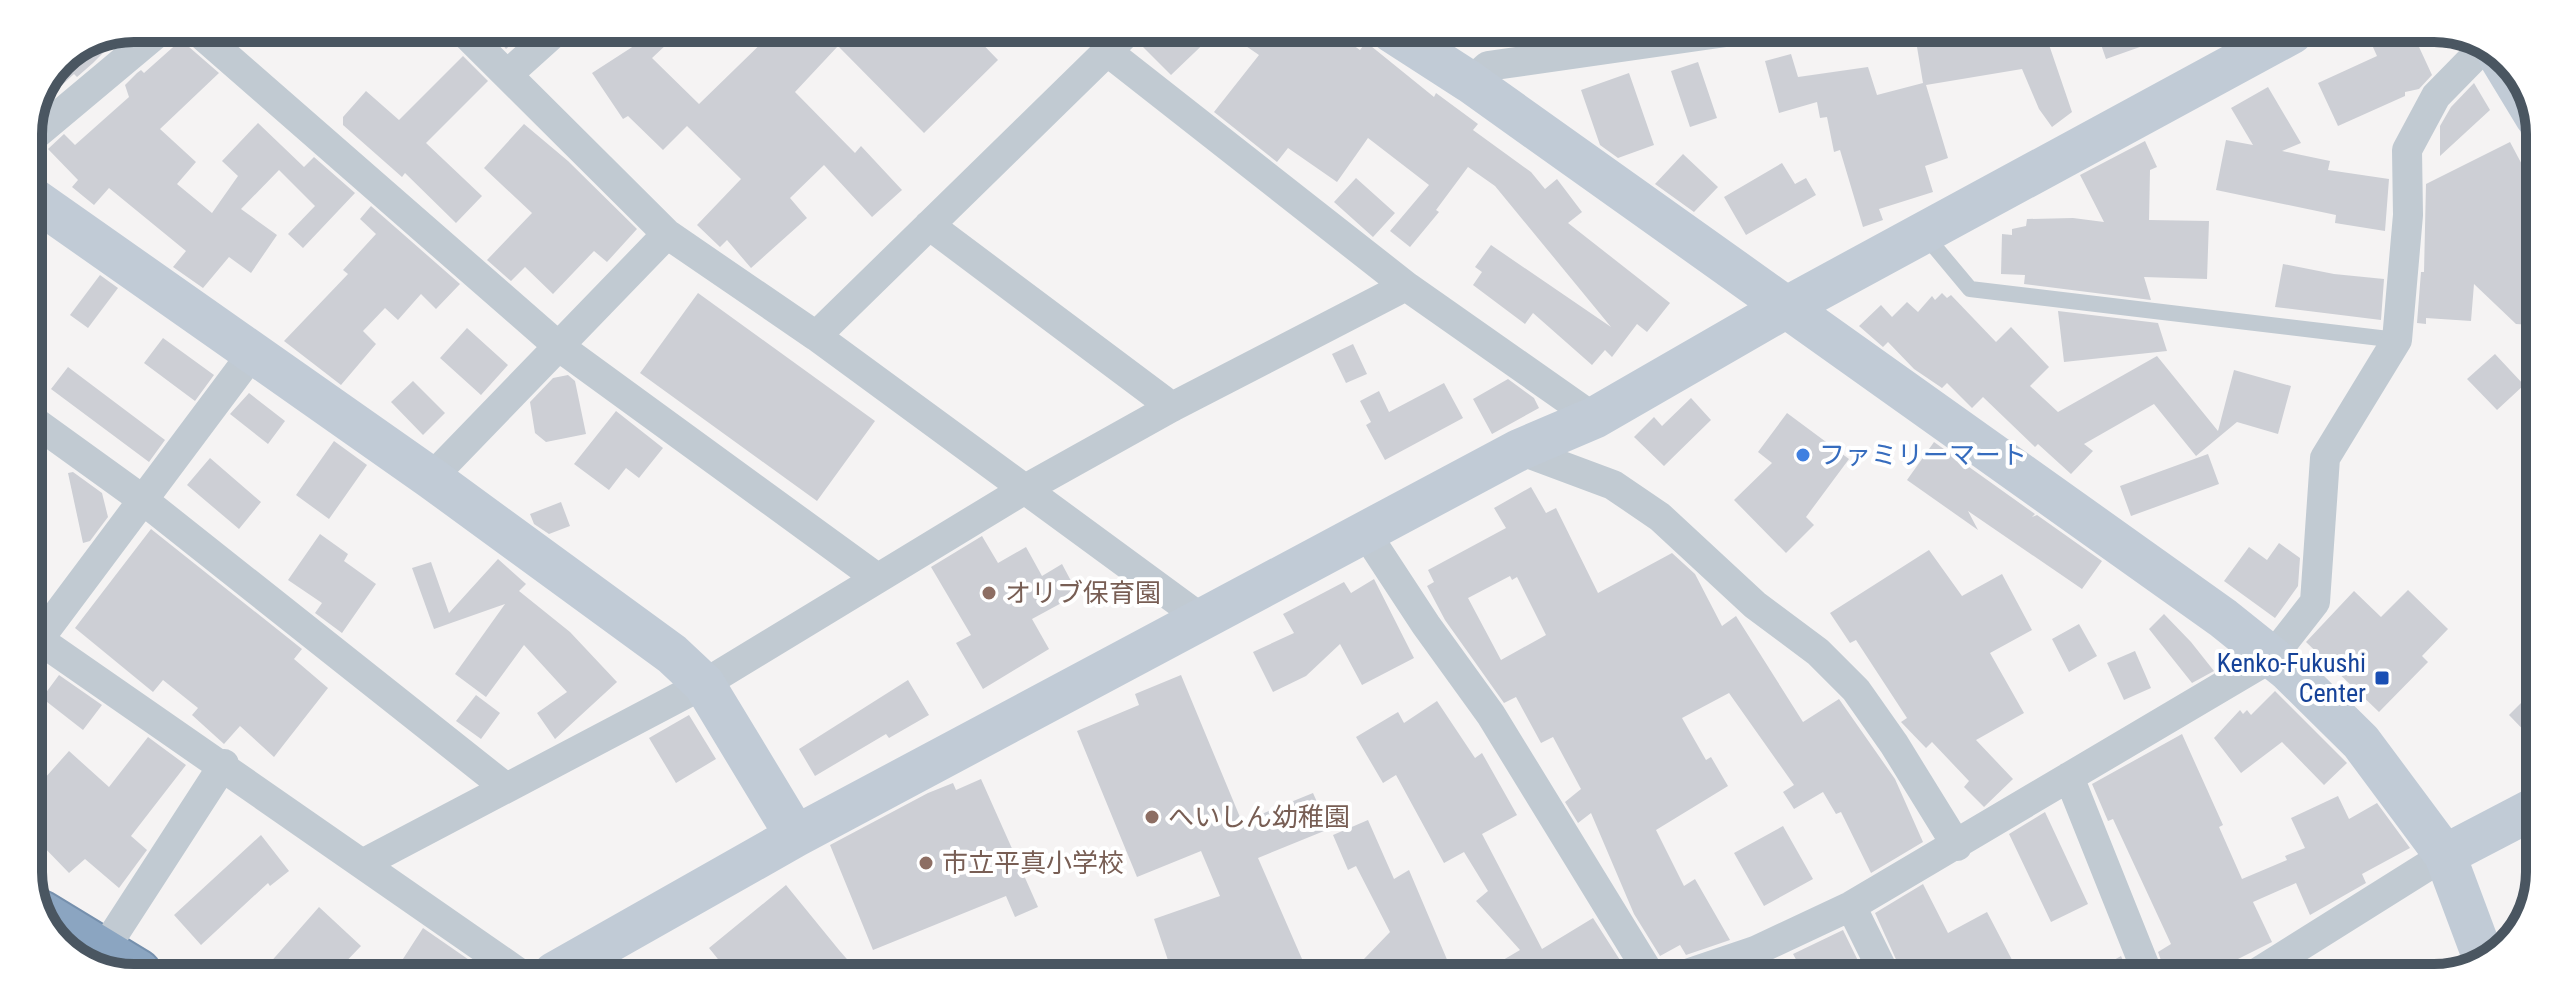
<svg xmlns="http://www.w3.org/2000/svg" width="2568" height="1006" viewBox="0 0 2568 1006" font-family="'Roboto Condensed','Noto Sans JP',sans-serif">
	<rect width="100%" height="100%" fill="#f5f3f3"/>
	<path fill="#cdcfd5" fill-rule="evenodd" d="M490,29H527L506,49Z
		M628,29H683L652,58L699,104L775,30H969L998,60L924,133L838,46L795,92L855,153L861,146L902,190L872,217L824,165L790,198L807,218L751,268L727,240L720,247L697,225L741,179L687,126L663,150L628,116L623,119L592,73L640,42Z
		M1160,31H1217L1171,75L1143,47Z
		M1224,31H1333L1360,50L1366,42L1434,97L1436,93L1478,124L1473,130L1531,172L1545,189L1557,179L1582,212L1568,223L1670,303L1647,332L1637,324L1612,357L1605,350L1592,365L1533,313L1525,324L1473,285L1482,272L1475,267L1491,245L1611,327L1495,186L1468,167L1436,210L1439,212L1410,247L1390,231L1429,185L1368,138L1337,182L1288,148L1277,162L1214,112L1259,55Z
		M123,33L93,63L77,77L74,74L38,107L59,59Z
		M1970,33H2045L2072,112L2052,127L2039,109L2022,69L1926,85L1948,158L1925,166L1933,192L1879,209L1883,220L1863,227L1840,150L1834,152L1827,117L1820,118L1817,102L1779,113L1765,61L1791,54L1798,77L1868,67L1877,95L1923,83L1916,41Z
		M2097,33H2170L2171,36L2106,59Z
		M2367,34H2413L2432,75L2419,89L2405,92V96L2338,126L2318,83L2377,56Z
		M181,40L219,73L160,129L196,162L177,184L212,213L238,176L222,161L258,123L304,167L314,157L355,193L303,248L288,234L315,206L279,170L241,209L277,235L251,273L229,257L203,288L173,267L186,251L109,188L94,205L72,187L78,180L48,149L64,134L75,145L129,97L125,85L137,73L141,70L144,73Z
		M463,56L488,81L426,143L482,196L456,223L405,173L402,177L343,125V117L366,91L399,120Z
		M1698,62L1717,118L1690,127L1671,71Z
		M1629,73L1654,145L1618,158L1600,145L1581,90Z
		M2474,83L2490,110L2440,156V126L2451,107Z
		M2268,87L2301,143L2282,151L2330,161L2328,170L2389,179L2385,231L2335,223L2336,215L2216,190L2226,140L2253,145L2231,108Z
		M524,124L568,161L637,229L607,262L594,251L553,294L525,267L511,281L487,260L532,213L484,168Z
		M2145,141L2157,167L2150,170L2149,220L2209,221L2207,279L2144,277L2151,300L2024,284L2025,275L2001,274L2002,234L2012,235V229L2026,226L2027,219L2073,218L2104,222L2080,175Z
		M2510,142L2534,187L2539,185L2538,318L2532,325L2516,324L2474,284L2471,321L2426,318V324L2417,323L2421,272H2424L2426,184Z
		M1683,154L1718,187L1694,212L1655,184Z
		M1782,163L1795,184L1806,178L1816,195L1746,235L1724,197Z
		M1356,178L1395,213L1373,237L1334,202Z
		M371,206L460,284L436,309L421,294L398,320L385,308L363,331L376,344L341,385L284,341L348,274L343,270L376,234L360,219Z
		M2283,264L2334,274L2384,279L2381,320L2275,307Z
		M100,275L118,288L88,328L70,315Z
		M698,293L875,421L817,501L640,373Z
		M1942,293L1947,298L1951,295L1996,342L2011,327L2049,367L2030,386L2058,412L2157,356L2218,431L2234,370L2291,386L2278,434L2237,422L2196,456L2154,404L2084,444L2093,451L2071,474L2038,444L2035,447L1983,397L1972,408L1947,383L1942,388L1914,369L1888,342L1883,347L1859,326L1881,305L1892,317L1907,302L1918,312L1932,296L1935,300Z
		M2058,311L2158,323L2167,351L2064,362Z
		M467,328L508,365L481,395L440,358Z
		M163,338L214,375L195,401L144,363Z
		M1353,344L1367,374L1346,383L1332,354Z
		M2495,354L2524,385L2497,410L2467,379Z
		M68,367L165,440L149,462L51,389Z
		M568,375L575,381L586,434L546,442L535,433L530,402L553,378Z
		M1508,379L1534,398L1539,408L1492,434L1473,399Z
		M413,381L445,413L423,435L391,402Z
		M1444,383L1463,418L1385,460L1366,425L1371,422L1360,401L1379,391L1389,412Z
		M249,393L285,421L268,444L230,414Z
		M1691,398L1711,420L1664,466L1634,437L1654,417L1662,426Z
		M616,411L663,448L639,478L626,468L609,490L574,464Z
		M1787,413L1849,459L1806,517L1814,525L1786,553L1734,500L1772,463L1758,452Z
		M334,441L367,465L329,519L296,495Z
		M1934,442L2035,514L2032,517L2037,515L2102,561L2082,589L1968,511L1978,530L1907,480Z
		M2208,454L2219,484L2131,516L2120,486Z
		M210,458L261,502L239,529L187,485Z
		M73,472L102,493L108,517L90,541L83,543L68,473Z
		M1531,487L1546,513L1556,508L1598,593L1672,553L1695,574L1722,626L1736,616L1803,722L1839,699L1895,779L1923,842L1871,873L1841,812L1836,814L1823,792L1794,809L1783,792L1794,785L1729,693L1682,718L1706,760L1711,757L1728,786L1656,830L1684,886L1695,879L1730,940L1686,955L1680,945L1660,956L1634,914L1591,813L1578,823L1565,802L1581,789L1553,737L1541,743L1516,697L1504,703L1445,620L1427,586L1434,582L1428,570L1506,528L1494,508ZM1510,576L1512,580L1517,577L1546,635L1501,660L1468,598Z
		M561,502L570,526L549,534L534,524L530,514Z
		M151,529L302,649L294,659L328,688L274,757L240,726L224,744L192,715L198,708L163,680L153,692L75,628Z
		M320,534L348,554L344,561L376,584L342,633L315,613L322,603L288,580Z
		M982,536L998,563L1026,547L1042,576L1062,564L1078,594L1032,619L1049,649L983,689L956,643L971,635L931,567Z
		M2279,543L2300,558L2298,586L2275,618L2224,581L2249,547L2267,560Z
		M1929,550L1962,596L2002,574L2032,630L1990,653L2024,713L1976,740L2013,779L1984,807L1964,787L1969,781L1932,742L1926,748L1901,722L1907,718L1856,640L1850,643L1830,613Z
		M498,559L526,584L519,591L570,632L617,682L555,739L537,713L567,692L524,645L486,697L455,674L505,604L434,629L412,568L431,562L449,613Z
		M1374,579L1414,658L1362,685L1340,644L1306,676L1273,692L1253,652L1294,633L1283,614L1344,582L1351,593Z
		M2408,590L2448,629L2422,656L2428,662L2379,712L2306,642L2354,591L2381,617Z
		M2164,614L2191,642L2214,671L2192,683L2149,629Z
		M2079,624L2097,656L2069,672L2052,639Z
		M2135,651L2151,688L2124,700L2107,663Z
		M59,675L102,705L83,730L42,698Z
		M1181,675L1242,822L1313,793L1329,829L1258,858L1309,975H1173L1154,919L1220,896L1201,851L1137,877L1077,731L1139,705L1135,694Z
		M908,680L929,715L889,738L886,734L815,776L799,749Z
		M2536,688V717L2535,742L2509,715Z
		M2275,691L2347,763L2324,785L2282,742L2241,773L2214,738L2240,710L2243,714L2247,710L2251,715Z
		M476,695L500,713L481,739L456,721Z
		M1437,701L1475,758L1482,753L1517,815L1482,834L1542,949L1593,918L1627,971L1618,976H1476L1520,950L1476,901L1488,891L1464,852L1444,863L1396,775L1383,783L1356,737L1398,712L1404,723Z
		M689,715L716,759L676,783L649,738Z
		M2182,734L2223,825L2219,827L2242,879L2287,860L2285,856L2305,848L2291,818L2338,796L2349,819L2377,803L2410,848L2362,874L2366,883L2310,915L2296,883L2253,902L2272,942L2224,966L2230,977H2167L2158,952L2171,944L2113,819L2108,821L2092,784Z
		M148,737L186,765L131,836L147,850L119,888L85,859L69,873L39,842L28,852V797L69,751L109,787Z
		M981,779L1038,907L1015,917L1006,896L873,950L830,845L928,793L953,783L956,790Z
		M2045,812L2088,904L2051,922L2009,834Z
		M1368,820L1394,879L1409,870L1454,976H1429L1419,959L1381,975L1364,959L1390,932L1356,866L1348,870L1333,835Z
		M1783,826L1813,879L1764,906L1734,853Z
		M261,835L289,871L270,886L268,883L201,945L174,915Z
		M1923,884L1948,933L1987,912L2021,977H1904L1875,913Z
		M786,885L839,950L860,974H730L709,948Z
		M319,907L361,946L335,973H261Z
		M423,928L488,973H417L401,962Z
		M1843,930L1866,977L1805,976L1793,954Z
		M2121,956L2130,977H2084Z"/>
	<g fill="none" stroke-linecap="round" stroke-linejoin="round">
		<defs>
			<path id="highway" d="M41,913L138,972"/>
		</defs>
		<use href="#highway" stroke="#7690ad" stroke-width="48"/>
		<path stroke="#c1cad2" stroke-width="16" d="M1924,234L1970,289L2397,340"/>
		<path stroke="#c1cad2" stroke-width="30" d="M194,28L557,345L877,578
			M461,29L667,234L816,336L1202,619
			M1108,52L1406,286L1594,418
			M508,74L558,29
			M1470,82L1488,66L1726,32
			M28,141L163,28
			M929,225L1172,407
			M816,336L1129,30
			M28,417L143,500L505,787
			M1519,450L1613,485L1660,517L1755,605L1818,652L1856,690L1894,744L1957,846
			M431,478L667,234
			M1365,532L1426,625L1491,715L1651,976
			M28,632L519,973
			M39,639L252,354
			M2069,777L2149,977
			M364,863L704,684L1025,489L1172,407L1406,286
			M1851,906L1886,977
			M103,951L224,764
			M1681,976L1755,951L1851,906L2272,657L2315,602L2325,458L2397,340L2408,215L2407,150L2436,96L2485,46
			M2249,978L2445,855"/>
		<path stroke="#c1cbd6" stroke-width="42" d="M1391,31L1470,82L2223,618L2289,671L2361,742L2445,855L2485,962
			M2499,56L2536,117
			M28,195L431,478L672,654L704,684L796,836
			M2445,855L2535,808
			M554,973L796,836L1519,450L1594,418L1785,308L2292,33"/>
		<use href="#highway" stroke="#8ba5c1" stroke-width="44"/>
	</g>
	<circle fill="#3f7fe0" stroke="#fff" stroke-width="3" cx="1803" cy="455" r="8"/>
	<g fill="#8d6e63" stroke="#fff" stroke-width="3">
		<circle cx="989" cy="593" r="8"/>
		<circle cx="1152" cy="817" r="8"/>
		<circle cx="926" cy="863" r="8"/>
	</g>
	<rect fill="#1a4fb4" stroke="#fff" stroke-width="3" x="2374" y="670" width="16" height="16" rx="4"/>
	<g text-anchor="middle" stroke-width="8" stroke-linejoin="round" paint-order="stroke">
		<g font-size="26" fill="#366cbe" stroke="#fff" text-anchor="start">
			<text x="1819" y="464">ファミリーマート</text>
		</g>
		<g font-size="26" fill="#785e54" stroke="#fff" text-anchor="start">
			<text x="1005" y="602">オリブ保育園</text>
			<text x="1168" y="826">へいしん幼稚園</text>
			<text x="942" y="872">市立平真小学校</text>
		</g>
		<g font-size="26" fill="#164399" stroke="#fff" text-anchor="end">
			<text x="2366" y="672">Kenko-Fukushi<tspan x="2366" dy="30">Center</tspan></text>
		</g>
	</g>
	<path d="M0 0H2568V1006H0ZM134 42H2434A92 92 0 0 1 2526 134V872A92 92 0 0 1 2434 964H134A92 92 0 0 1 42 872V134A92 92 0 0 1 134 42Z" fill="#fff" fill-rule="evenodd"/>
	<path fill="none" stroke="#4a5661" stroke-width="10" d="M134 42H2434A92 92 0 0 1 2526 134V872A92 92 0 0 1 2434 964H134A92 92 0 0 1 42 872V134A92 92 0 0 1 134 42Z"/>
</svg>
